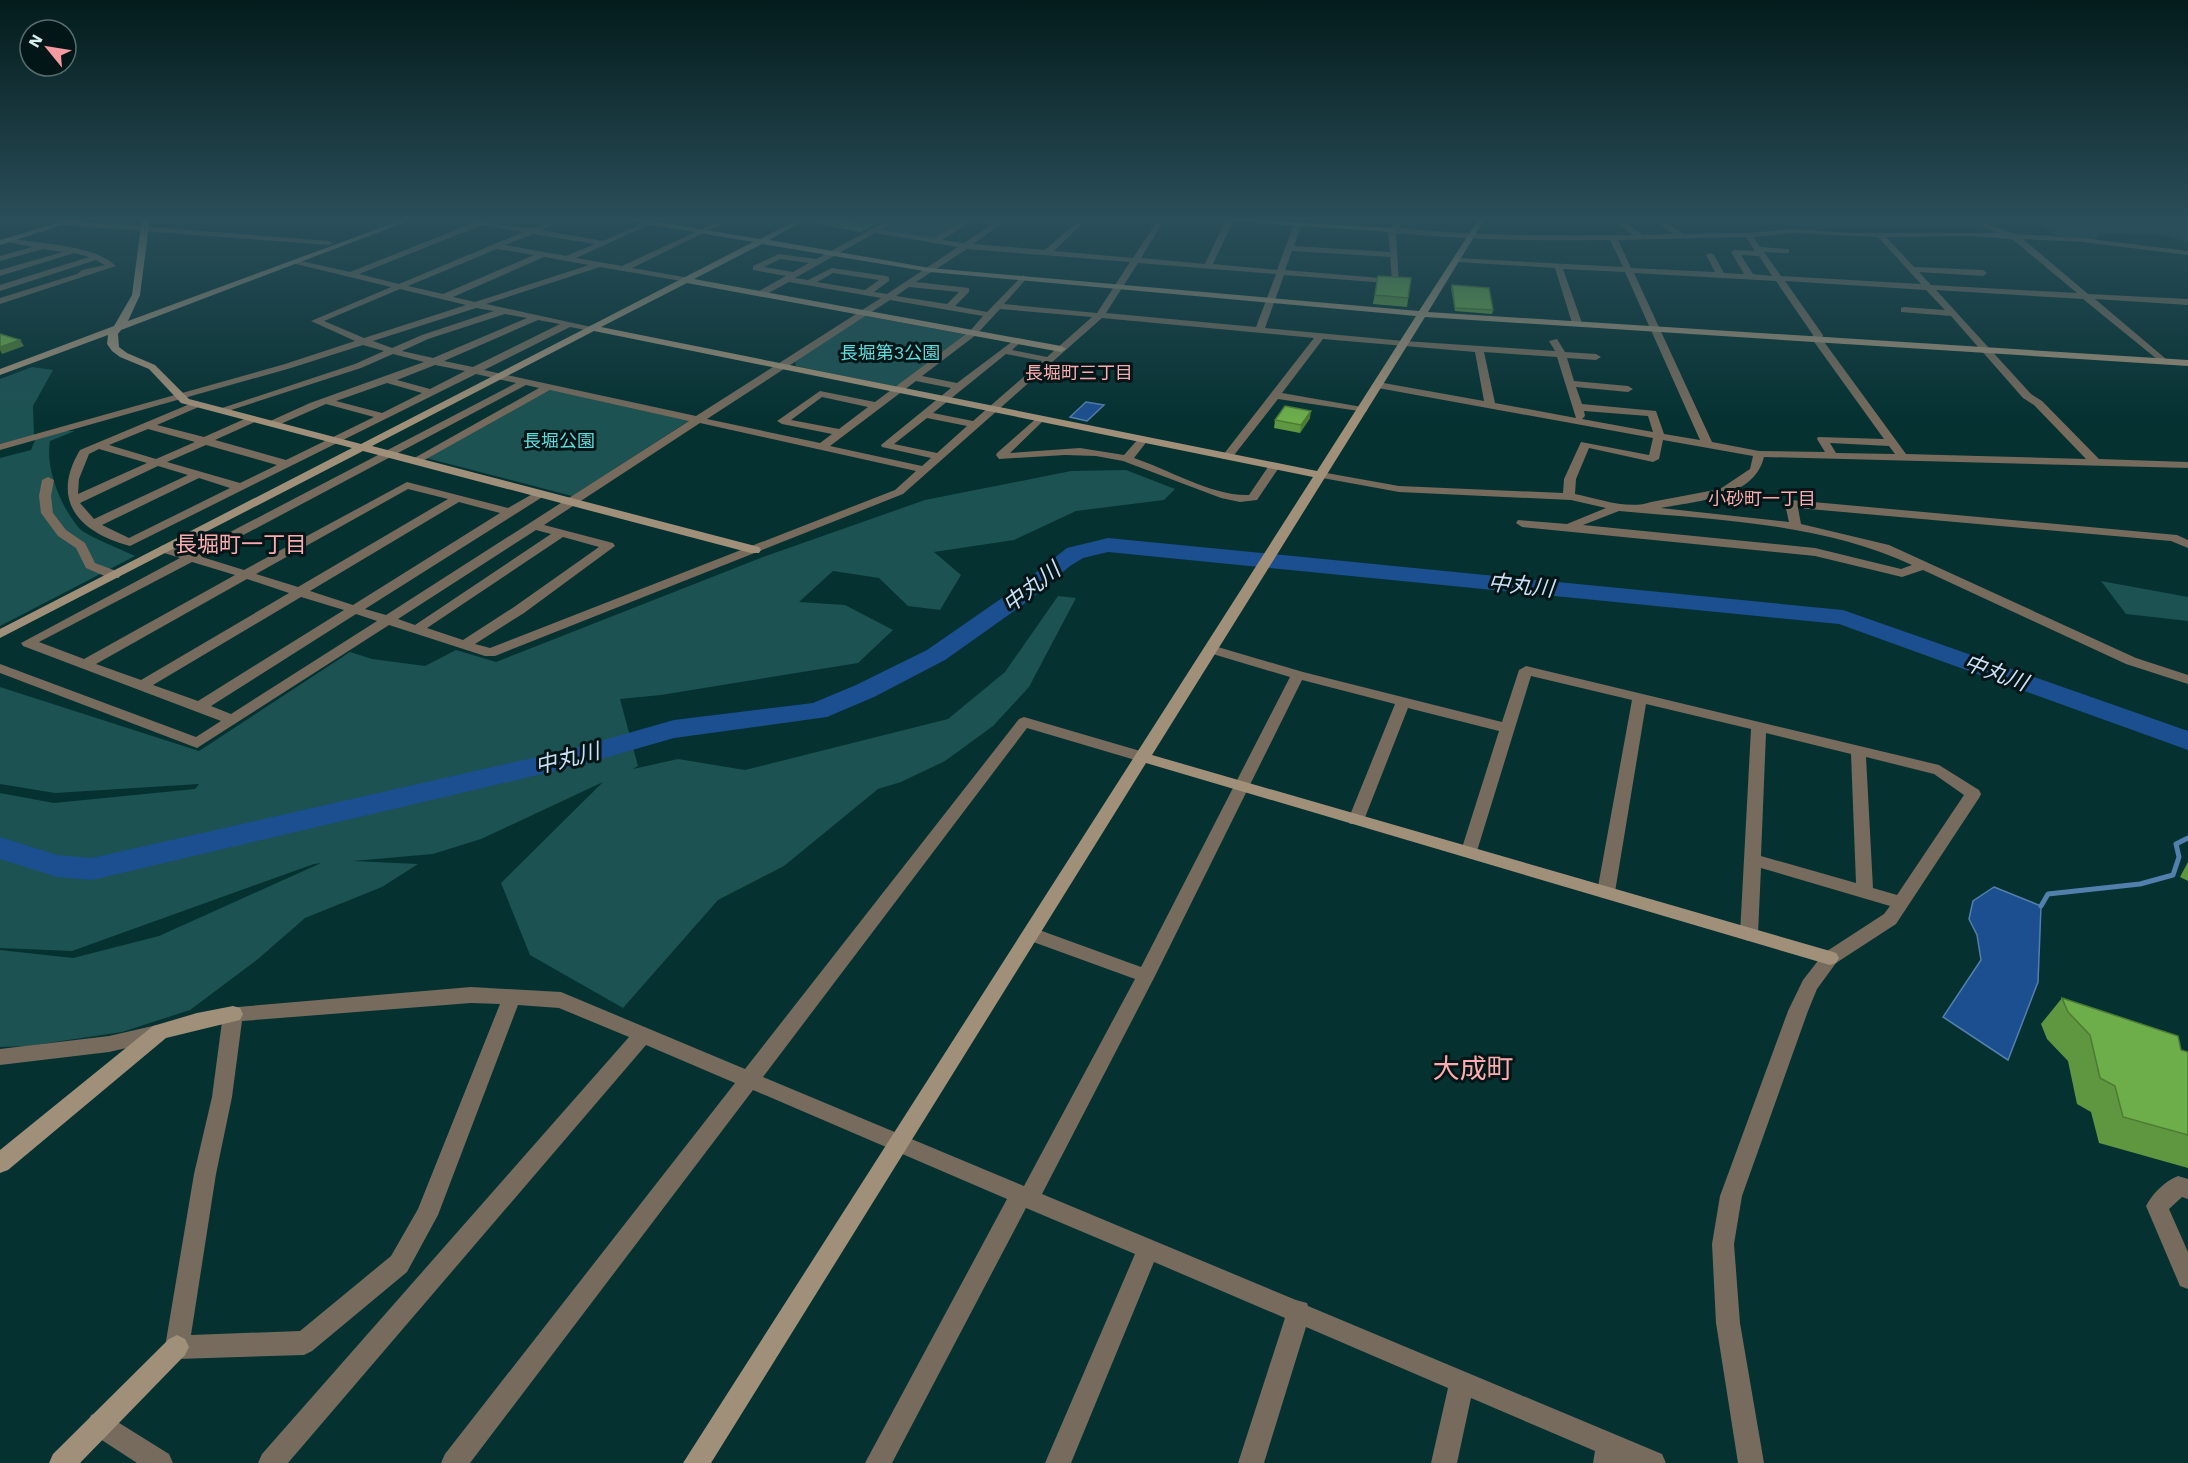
<svg xmlns="http://www.w3.org/2000/svg" width="2188" height="1463" viewBox="0 0 2188 1463" font-family="'Work Sans','Noto Sans JP',sans-serif">
	<rect width="100%" height="100%" fill="#053131"/>
	<path fill="#1c5252" d="M904,217H945L966,220L932,239L878,230Z
		M1750,217H1971L1983,226C1942,228 1902,229 1861,228C1824,228 1786,228 1750,217Z
		M2024,217H2188V242L2164,235L2100,233L2094,240L2059,236Z
		M865,316L964,334L965,336L900,385L894,386L796,366L795,361Z
		M32,367L53,370L33,406L34,435L0,444V379Z
		M552,389L690,420L572,496L426,458Z
		M60,431H75L50,441C45,468 61,508 80,529C87,536 123,550 135,556L0,626V458L31,450L35,440Z
		M1126,470L1175,489L1164,500L1076,511L1014,540L934,552L961,575L940,610L908,606L879,578L833,571L799,602L845,605L893,630L858,663L661,695L620,699L638,766L633,769L678,759L745,770L948,719L1005,672L1058,596L1076,598L1029,687L993,726L945,761L901,782L878,789L784,866L718,900L623,1008L530,955L501,883L603,782L481,839L433,854L353,861L418,864L382,887L305,918L258,959L190,1010L122,1032L28,1046L0,1047V950L73,958L159,936L321,863L314,864L72,951L0,948V793L54,803L195,789L199,784L55,793L0,784V687L199,751L350,652L372,659L425,666L456,650L496,662L763,557L925,500L1071,471Z
		M2101,581L2188,597V621L2126,614Z"/>
	<path fill="#1c4f8f" stroke="#537fac" stroke-width="1.5" d="M1086,402L1104,405L1087,421L1070,417Z
		M1994,887L2041,906L2038,982L2008,1060L1943,1017L1981,960L1977,935L1969,919L1973,901Z"/>
	<g fill="none" stroke-linecap="round" stroke-linejoin="round">
		<path stroke="#537fac" stroke-width="5" d="M2041,906L2048,894L2140,884L2173,875L2179,857L2176,844L2188,838"/>
		<path fill="#1c4f8f" fill-rule="evenodd" d="M1108,538L1843,610L2188,731V750L1839,624L1108,552L1083,558L1070,566L1031,599L945,660L874,697L827,717L674,738L580,765L92,880L57,877L0,859V837L57,855L92,858L576,748L674,720L813,703L856,685L927,650L1015,589L1067,548Z"/>
		<path fill="#766b5d" fill-rule="evenodd" d="M0,217L68,219L72,221L329,241L333,243L329,245L62,225L58,223L15,219L0,224Z
			M446,217C474,217 501,228 529,228C543,228 555,217 569,217L541,230L603,241L658,217H666L576,258L622,266L728,217H736L632,268L684,277L687,278V282L600,267L486,304L596,328L591,331L570,327L484,370L696,416L881,298L789,282L763,296H757V292L786,276L753,270V266L779,254L816,259L894,217H903L881,230L933,238L963,221L951,217H971L997,222L1005,217H1012L973,244L1045,250L1082,217H1089L1054,251L1133,258L1160,217H1166L1141,258L1205,264L1226,219L1230,217L1234,219L1213,264L1277,270L1295,221L1302,223L1294,246L1390,252L1388,230L1401,217H1409L1398,228C1477,236 1554,236 1633,235L1614,220L1595,222L1585,217H1619L1642,235L1673,234L1651,217H1658L1683,234L1748,233L1792,229L1853,233H1999L1955,217H1965L2016,234L2082,238L2188,251V255L2082,242L2023,239L2088,294L2188,299V305L2095,299L2166,359V363L2163,364L2083,299L1936,290L2031,394L2042,401L2099,459L2188,462V468L1764,457C1754,499 1695,501 1661,508L1789,522L1785,504L1791,500L2177,535L2188,540V548L2171,541L1798,508L1801,524L1889,545L2136,658L2188,675V684L2126,664L1923,570L1902,577L1815,556L1522,527L1516,523L1518,520L1567,524L1606,508L1571,500L1399,492L1317,477L1315,475L1321,472L1399,486L1563,493L1564,479L1581,442L1649,455L1653,438L1378,388L1373,385L1378,382L1484,401L1475,352L1323,339L1282,393L1362,407L1367,410L1366,412L1278,399L1231,459H1223V455L1314,338L1102,318L903,494L495,656H485L389,625L197,748L0,673V664L196,737L221,721L23,646L21,643L180,558L161,552L159,549L161,546L165,545L190,553L516,383L476,374L130,546C78,532 50,500 80,450L197,401L202,404L201,406L157,425L204,437L249,417H257V421L215,440L286,460L374,417L326,404L276,426H268V422L310,403L424,362L393,354L361,368L225,412L216,410L355,364L384,351L363,345L291,368L0,450V444L285,364L355,341L311,321L391,287L296,264V260L350,272L473,223L446,219ZM971,222L991,225L964,243L942,240ZM482,225L523,232L399,284L359,274ZM875,233L958,247L887,294L874,292L889,281V277L886,276L832,268L808,280L795,278ZM1396,233C1468,240 1538,241 1610,240L1623,267L1457,258L1453,260L1457,262L1555,268L1572,323L1577,326L1582,323L1563,269L1625,272L1700,440L1664,434L1656,411L1582,404L1576,387L1628,392L1633,389L1628,386L1574,381L1567,358L1596,360L1601,357L1596,354L1565,352L1557,339L1549,341L1555,351L1404,341L1265,328L1284,275L1399,284ZM1792,233L1878,237L1921,284L1781,276L1764,252L1786,253H1789V249L1760,247L1753,237ZM533,234L595,244L566,256L505,245ZM1968,236L2012,239L2077,293L1931,285L1919,272L1983,276L1987,273L1983,270L1914,267L1886,237ZM1746,237L1755,251L1735,250L1731,252L1744,274L1724,273L1714,255L1710,253L1706,255L1715,272L1631,268L1618,240ZM497,249L534,255L443,294L408,286ZM967,249L1130,262L1097,313L1004,304L1027,278L1023,275L987,312L955,306L969,292V288L916,282ZM1292,251L1390,257L1392,279L1285,270ZM1741,255L1759,256L1772,276L1753,274ZM544,257L589,265L475,302L453,297ZM780,259L809,263L793,272L764,267ZM1138,263L1276,274L1256,327L1106,313ZM833,273L879,280L865,290L817,282ZM1634,273L1776,281L1813,335L1812,339L1884,439L1818,437L1817,439L1825,452L1759,451L1712,442ZM1785,281L1926,290L1945,310L1904,307L1901,308V312L1951,316L2023,398L2034,405L2086,459L1906,454L1822,339L1823,335ZM909,287L959,292L947,304L896,296ZM400,289L466,305L364,338L324,321ZM890,300L983,316L970,331L875,402L820,391L777,421L782,424L832,434L820,443L707,419ZM476,308L494,311L422,335L392,348L373,341ZM1000,309L1092,317L1047,357L1012,350L1022,341L1017,338L957,383L922,376L976,335ZM505,314L527,318L433,358L402,351L428,339ZM538,320L560,324L473,367L444,361ZM1484,352L1557,357L1576,418L1495,403ZM1006,354L1042,361L973,421L933,413ZM435,365L465,371L430,389L397,380ZM916,381L951,388L881,445L882,447L931,458L922,466L830,446ZM387,383L422,393L382,413L336,401ZM526,385L539,388L409,461L411,463H419L550,390L689,421L386,615L365,609L544,496V492H536L508,508L407,482L244,570L202,557ZM822,397L868,407L839,429L791,420ZM1584,411L1648,416L1653,432L1582,419L1585,416ZM927,418L967,426L937,453L894,444ZM700,423L916,471L895,490L490,648L475,644L524,613L615,546L613,543L544,525ZM148,429L195,442L156,459L109,445ZM1663,440L1753,456L1750,469L1720,489L1651,502C1629,510 1599,499 1575,494L1576,479L1589,448L1653,462L1659,459ZM1830,443L1889,446L1895,454L1836,453ZM206,445L277,465L240,483L167,462ZM99,449L147,463L78,494L79,479L89,454ZM158,466L188,475L94,519L80,503ZM199,478L230,488L129,538L102,525ZM408,489L448,499L298,587L256,574ZM459,502L500,513L353,605L310,591ZM1619,511C1718,520 1821,523 1912,565L1901,569L1815,548L1583,525ZM536,530L551,534L415,625L398,619ZM563,537L599,547L514,607L463,640L427,628ZM192,562L235,575L84,659L39,642ZM247,579L289,593L141,680L96,664ZM301,597L344,610L198,701L153,685ZM356,614L377,621L231,714L211,706Z
			M1680,217H1718L1722,219L1718,221H1677V217Z
			M11,238C42,245 93,244 116,266L0,304V298L77,274L82,270L105,265L96,260L0,291V285L89,257L74,253L0,276V270L63,252L43,249L0,261V256L32,247L8,242L7,240Z
			M1039,416L1044,419L1043,421L1010,453L1080,448L1124,455L1139,438L1143,437L1148,440L1134,458C1167,469 1215,497 1249,495L1270,464L1274,463L1280,466L1257,500L1240,502L1221,498L1123,461L1096,456L1065,455L999,459L996,455L997,453Z
			M48,477L54,480L51,496L53,513L66,530L85,543L95,563L119,572L120,575L119,578H109L86,568L76,548L58,536L41,513L39,496L42,480Z
			M1211,645L1303,672L1502,722L1519,670L1526,666L1939,765L1979,790L1981,794L1979,798L1896,924L1836,963L1817,989L1808,1011L1742,1196L1734,1244L1740,1323L1764,1463H1738L1716,1323L1712,1244L1720,1196L1788,1011L1803,980L1824,953L1884,914L1890,906L1761,868L1758,934L1755,939L1749,941L1743,939L1740,934L1751,729L1646,704L1615,892L1612,897L1606,898L1600,897L1597,892L1632,700L1531,676L1477,851L1475,855H1463L1461,851L1499,731L1408,708L1364,820L1362,824H1350L1348,820L1395,704L1302,680L1155,976L1042,1194L1296,1300L1307,1303L1308,1306L1662,1454L1666,1463H1593L1595,1451L1471,1398L1457,1463H1431L1448,1388L1306,1327L1264,1463H1238L1285,1318L1154,1262L1071,1463H1045L1135,1254L1026,1208L892,1463H865L1007,1199L753,1090L470,1463H441L445,1454L735,1083L646,1045L288,1463H258L262,1454L629,1037L559,1008L518,1005L438,1215L407,1272L312,1351L304,1355L177,1359L169,1355L165,1347L194,1174L212,1097L223,1014L226,1008L471,987L561,992L745,1069L1019,719L1024,717L1147,753L1150,757L1142,762L1027,728L763,1077L1024,1186L1135,979L1025,939L1022,934L1025,929L1031,927L1141,967L1290,677L1206,652L1204,649ZM1766,733L1851,754L1856,883L1761,856ZM1866,757L1934,774L1964,795L1897,895L1873,888ZM471,1003L500,1004L418,1209L391,1256L300,1331L191,1335L216,1174L232,1097L242,1021Z
			M157,1025L164,1027L167,1033L164,1039L157,1041L109,1052L0,1065V1049L109,1036Z
			M2178,1176L2188,1179V1199L2182,1197L2169,1209L2188,1252V1289L2180,1286L2146,1206C2152,1194 2165,1181 2178,1176Z
			M100,1411L169,1454L173,1463H137L91,1433L87,1424L91,1415Z"/>
		<path fill="#a19079" fill-rule="evenodd" d="M77,217H87L0,245V240Z
			M142,217H150L140,295L128,321L410,217H419L121,330L118,334L119,347L127,353L155,365L189,399L361,444L753,242L618,219L615,217H629L760,239L803,217H811L769,240L930,268L1419,311L1480,217H1486L1428,312L2188,360V366L1425,317L1152,755L1830,951L1836,953L1839,958L1836,963L1830,965L1146,763L711,1463H683L1313,477L594,331L372,446L759,547L761,550L759,553H751L363,451L0,638V629L352,448L181,403L149,369L120,357L112,351L107,344L108,335L0,375V369L114,326L132,295ZM762,244L930,272L1416,316L1317,471L601,327L687,283L1061,352L1066,349L1061,346L694,279Z
			M1197,217L1392,228L1396,230L1392,232L1200,219Z
			M233,1006L240,1008L243,1014L240,1020L166,1038L8,1170L0,1173V1150L153,1026L197,1013Z
			M177,1335L185,1339L189,1347L185,1355L80,1463H49L53,1454L169,1339Z"/>
	</g>
	<path fill="#5f9640" d="M807,217H882L883,220L861,232L807,222Z
		M1378,276L1411,278L1407,307L1373,304Z
		M1452,285L1493,310L1492,314L1455,311L1451,288Z
		M1310,418L1300,433L1274,428L1275,420Z
		M2188,862V881L2180,877Z
		M2062,998L2181,1050L2188,1052V1168L2099,1143L2091,1112L2077,1104L2068,1061L2047,1039L2041,1024Z"/>
	<path fill="#4d7a34" d="M873,217H882L883,220L861,232L860,223Z
		M20,340L24,346L2,354L0,350V347Z
		M1311,411L1310,418L1300,433L1301,425Z"/>
	<path fill="#6eae4a" stroke="#4d7a34" stroke-width="1.5" d="M823,217H873L860,223Z
		M1378,276L1411,278L1408,298L1375,295Z
		M1452,285L1489,288L1493,310L1455,308Z
		M0,334L20,340L0,347Z
		M1285,406L1311,411L1301,425L1275,420Z
		M2062,998L2178,1036L2181,1050L2188,1052V1135L2123,1117L2115,1086L2100,1078L2090,1035L2068,1012Z"/>
	<linearGradient id="sky" x2="0" y2="1"><stop stop-color="#031b1b"/><stop offset="0.52" stop-color="#2a4e5a"/><stop offset="1" stop-color="#2a4e5a" stop-opacity="0"/></linearGradient>
	<rect width="2188" height="421" fill="url(#sky)"/>
	<g text-anchor="middle" stroke-width="6" stroke-linejoin="round" paint-order="stroke">
		<g font-size="18" fill="#62d9da" stroke="#021617">
			<text x="890" y="359">長堀第3公園</text>
			<text x="559" y="447">長堀公園</text>
		</g>
		<g font-size="18" fill="#ffaaaf" stroke="#021617">
			<text x="1079" y="379">長堀町三丁目</text>
			<text x="1762" y="505">小砂町一丁目</text>
		</g>
		<g font-size="22" fill="#ffaaaf" stroke="#021617">
			<text x="241" y="552">長堀町一丁目</text>
		</g>
		<g font-size="22" font-style="italic" fill="#cddef4" stroke="#021617">
			<text transform="translate(1521 585) rotate(6)" y="8">中丸川</text>
			<text transform="translate(1031 587) rotate(-38)" y="8">中丸川</text>
			<text transform="translate(1996 672) rotate(20)" y="8">中丸川</text>
			<text transform="translate(567 758) rotate(-14)" y="8">中丸川</text>
		</g>
		<g font-size="27" fill="#ffaaaf" stroke="#021617">
			<text x="1473" y="1078">大成町</text>
		</g>
	</g>
	<g transform="translate(48 48) rotate(300)"><circle r="28" fill="#021617" stroke="#566d6d" stroke-width="1.5"/>
	<path d="M0-4.5L10 22L0 15L-10 22Z" fill="#f49aa0"/>
	<text y="-9" font-size="16" font-weight="bold" text-anchor="middle" fill="#d4efee">N</text>
	</g>
</svg>
